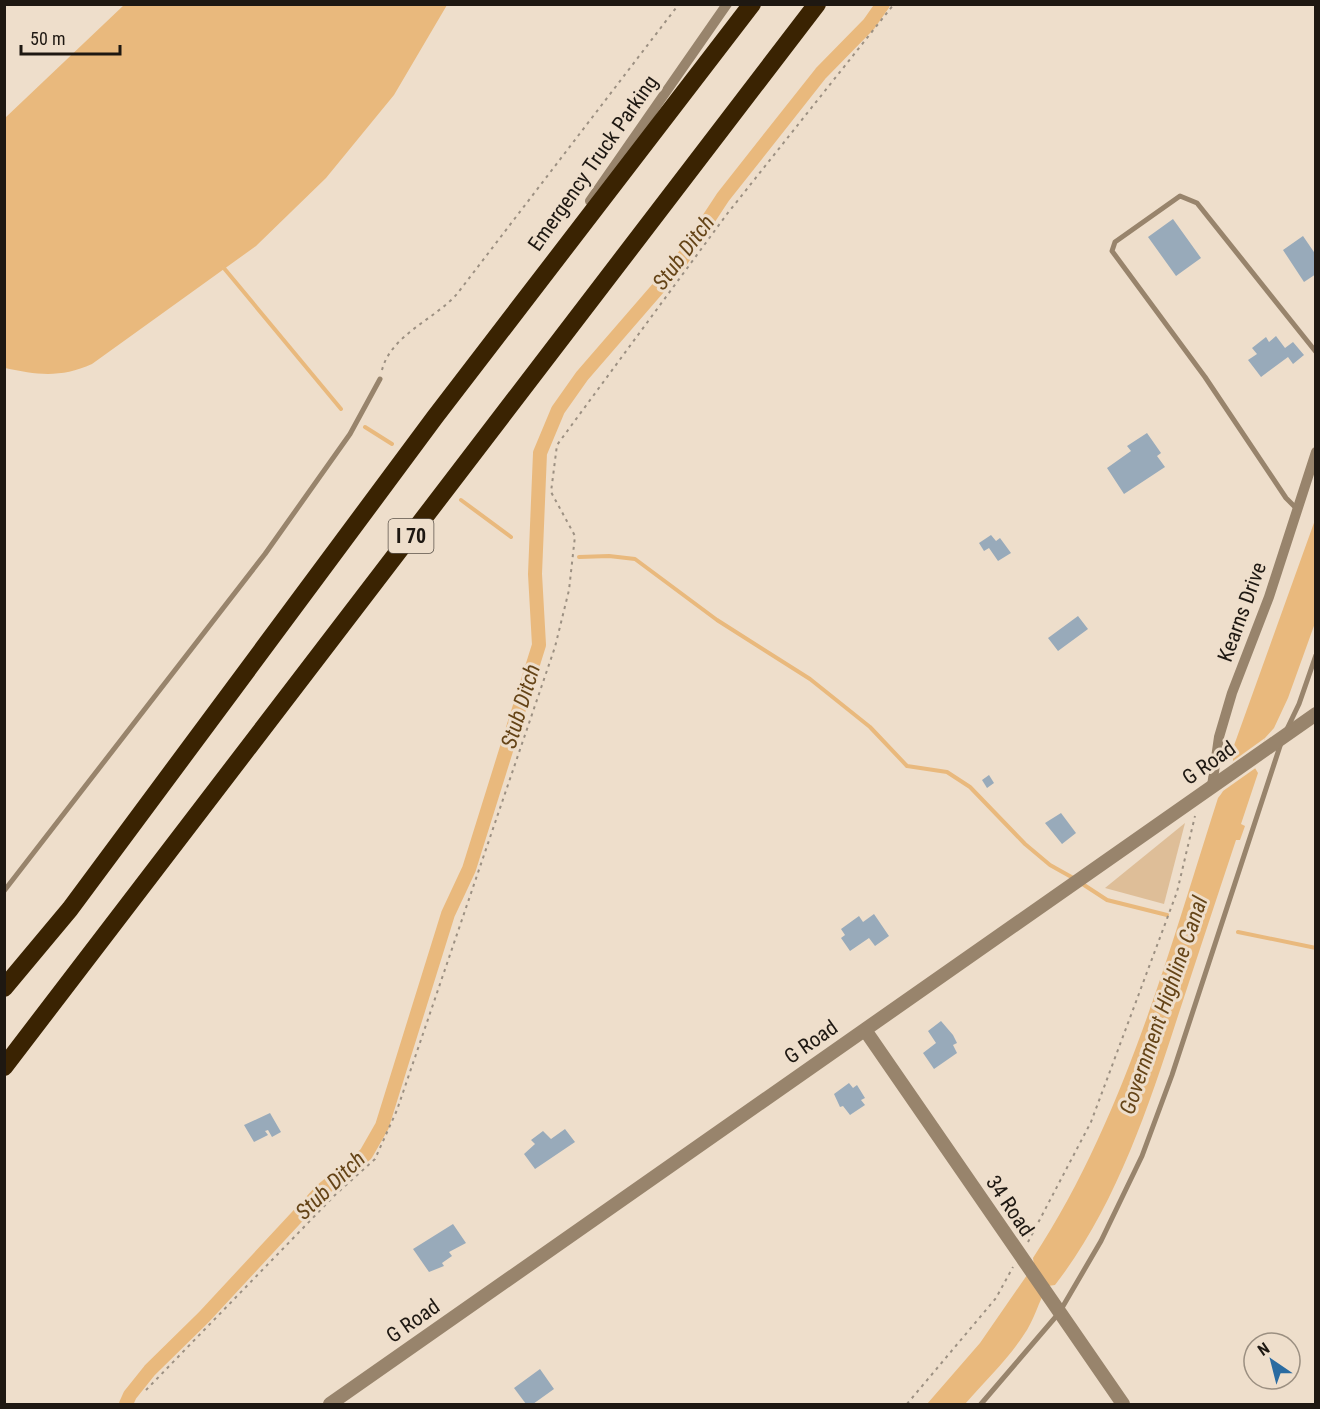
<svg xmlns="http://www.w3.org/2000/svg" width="1320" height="1409" viewBox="0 0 1320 1409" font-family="'Roboto Condensed',sans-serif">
	<rect width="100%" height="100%" fill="#eedecb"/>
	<path fill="#debe98" d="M1185,823L1164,904L1105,888Z"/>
	<path fill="#e9b97d" d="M124,5H447L394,95L326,178L256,246L92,364C61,378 37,375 5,368V118Z
		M1315,520V623L1288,698L1274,728L1265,738L1255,768L1258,773L1241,824L1245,826L1240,840H1236C1216,900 1196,961 1176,1022C1147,1112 1114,1209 1055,1285L1048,1286C1038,1302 1035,1319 1023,1336C1007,1360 984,1382 965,1404H927L980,1343L1034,1265L1033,1258C1124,1119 1168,954 1218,798C1228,787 1236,765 1232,751Z"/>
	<path fill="#eedecb" d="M1265,738L1257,767L1223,791L1233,761Z"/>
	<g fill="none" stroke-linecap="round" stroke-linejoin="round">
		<path stroke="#e9b97d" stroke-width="4" d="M223,267L341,409
			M365,427L392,444
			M461,500L511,537
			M579,557L609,556L635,559L717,620L810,679L870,727L907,766L947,772L970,787L1025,844L1050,865L1075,879
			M1081,883L1107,900L1167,915
			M1238,932L1316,948"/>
		<path stroke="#e9b97d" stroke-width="14" d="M126,1404L130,1395L150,1370L204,1317L321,1191L366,1154L382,1126L448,914L469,869L539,645L535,574L540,453L558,410L582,376L679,264L723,197L821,73L869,24L883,4"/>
	</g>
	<path fill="#98aaba" d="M1173,219L1201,258L1176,276L1148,237Z
		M1303,236L1316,255V274L1304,282L1283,250Z
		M1276,336L1285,348L1293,342L1304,355L1293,364L1288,357L1261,377L1248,360L1257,354L1252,348L1266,337L1269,342Z
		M1147,433L1161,453L1157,456L1165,467L1124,494L1107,468L1131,451L1127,446Z
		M991,535L996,541L1000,538L1011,553L998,561L989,548L984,551L979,543Z
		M1078,616L1088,629L1058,651L1048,638Z
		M989,775L994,783L987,788L982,780Z
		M1061,813L1076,833L1062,844L1045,823Z
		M874,914L889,936L875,946L869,938L850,951L841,938L845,935L841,929L859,916L863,922Z
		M941,1021L953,1035L957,1043L953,1045L957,1053L934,1069L923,1053L936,1043L928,1031Z
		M849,1083L853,1088L857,1085L865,1098L861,1100L865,1105L850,1115L843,1106L840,1107L834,1094Z
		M270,1113L281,1132L272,1137L268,1130L265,1131L268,1135L254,1142L244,1125Z
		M565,1129L575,1142L535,1169L524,1154L535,1144L531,1140L543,1131L551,1139Z
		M453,1224L466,1243L449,1252L452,1256L442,1263L444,1266L429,1272L413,1249Z
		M540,1369L554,1389L533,1404H526L514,1388Z"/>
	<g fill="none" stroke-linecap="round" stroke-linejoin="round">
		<path stroke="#9c9082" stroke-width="2" stroke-dasharray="3 4.5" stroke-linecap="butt" d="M382,370C391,335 435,319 457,294L679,4
			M1028,1242L1091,1122L1177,892L1195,816
			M146,1390L336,1194L375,1159L397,1110L555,647L569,590L575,536L551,492L557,445L727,214L894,4
			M907,1404L996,1298L1013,1267"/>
		<path stroke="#98846c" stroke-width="5" d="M1297,509L1286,498L1205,377L1112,251L1115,242L1180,196L1197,203L1316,352
			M1287,729L1299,704L1316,655
			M4,891L265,554L350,434L380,379
			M981,1404L1059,1313L1101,1241L1142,1156L1172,1075L1282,740"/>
		<path stroke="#98846c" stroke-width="10" d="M590,201L727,4
			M1212,786L1219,737L1232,693L1269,597L1316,452"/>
		<path stroke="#98846c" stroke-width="14" d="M865,1030L1123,1404
			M330,1404L1316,714"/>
		<path stroke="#3a2302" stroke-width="18" d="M4,988L70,909L435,417L752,4
			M4,1067L817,4"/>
	</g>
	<g text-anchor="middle" stroke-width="6" stroke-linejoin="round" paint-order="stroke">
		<rect fill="#eedecb" stroke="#5c534a" stroke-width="1.5" x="388.5" y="519" width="45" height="34" rx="4.5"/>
		<g font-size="20" font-weight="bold" fill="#1e1812">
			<text x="411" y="543">I 70</text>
		</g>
		<g font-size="21" fill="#1e1812" stroke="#eedecb">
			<text transform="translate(593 163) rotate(-55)" y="7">Emergency Truck Parking</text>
			<text transform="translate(1242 612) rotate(-70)" y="7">Kearns Drive</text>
			<text transform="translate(1209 763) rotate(-35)" y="7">G Road</text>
			<text transform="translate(811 1042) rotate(-35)" y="7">G Road</text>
			<text transform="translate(1010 1206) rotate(56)" y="7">34 Road</text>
			<text transform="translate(413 1321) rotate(-35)" y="7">G Road</text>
		</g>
		<g font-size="22" font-style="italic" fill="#654417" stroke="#eedecb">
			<text transform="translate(683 252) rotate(-53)" y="8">Stub Ditch</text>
			<text transform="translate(520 706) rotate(-73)" y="8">Stub Ditch</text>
			<text transform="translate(1163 1005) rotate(-71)" y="8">Government Highline Canal</text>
			<text transform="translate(330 1185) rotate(-44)" y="8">Stub Ditch</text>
		</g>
	</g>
	<rect width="1320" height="1409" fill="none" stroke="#1e1812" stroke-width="12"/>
	<g transform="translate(1272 1361) rotate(325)"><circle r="28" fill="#eedecb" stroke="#9b8f81" stroke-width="1.5"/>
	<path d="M0-4.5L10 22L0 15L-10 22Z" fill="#2a6ba1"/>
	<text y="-9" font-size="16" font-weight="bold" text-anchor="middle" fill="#1e1812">N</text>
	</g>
	<path d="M21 45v9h99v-9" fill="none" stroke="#1e1812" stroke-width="3"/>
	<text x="30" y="45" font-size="18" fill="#1e1812" stroke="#eedecb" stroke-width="4.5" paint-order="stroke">50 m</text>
</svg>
